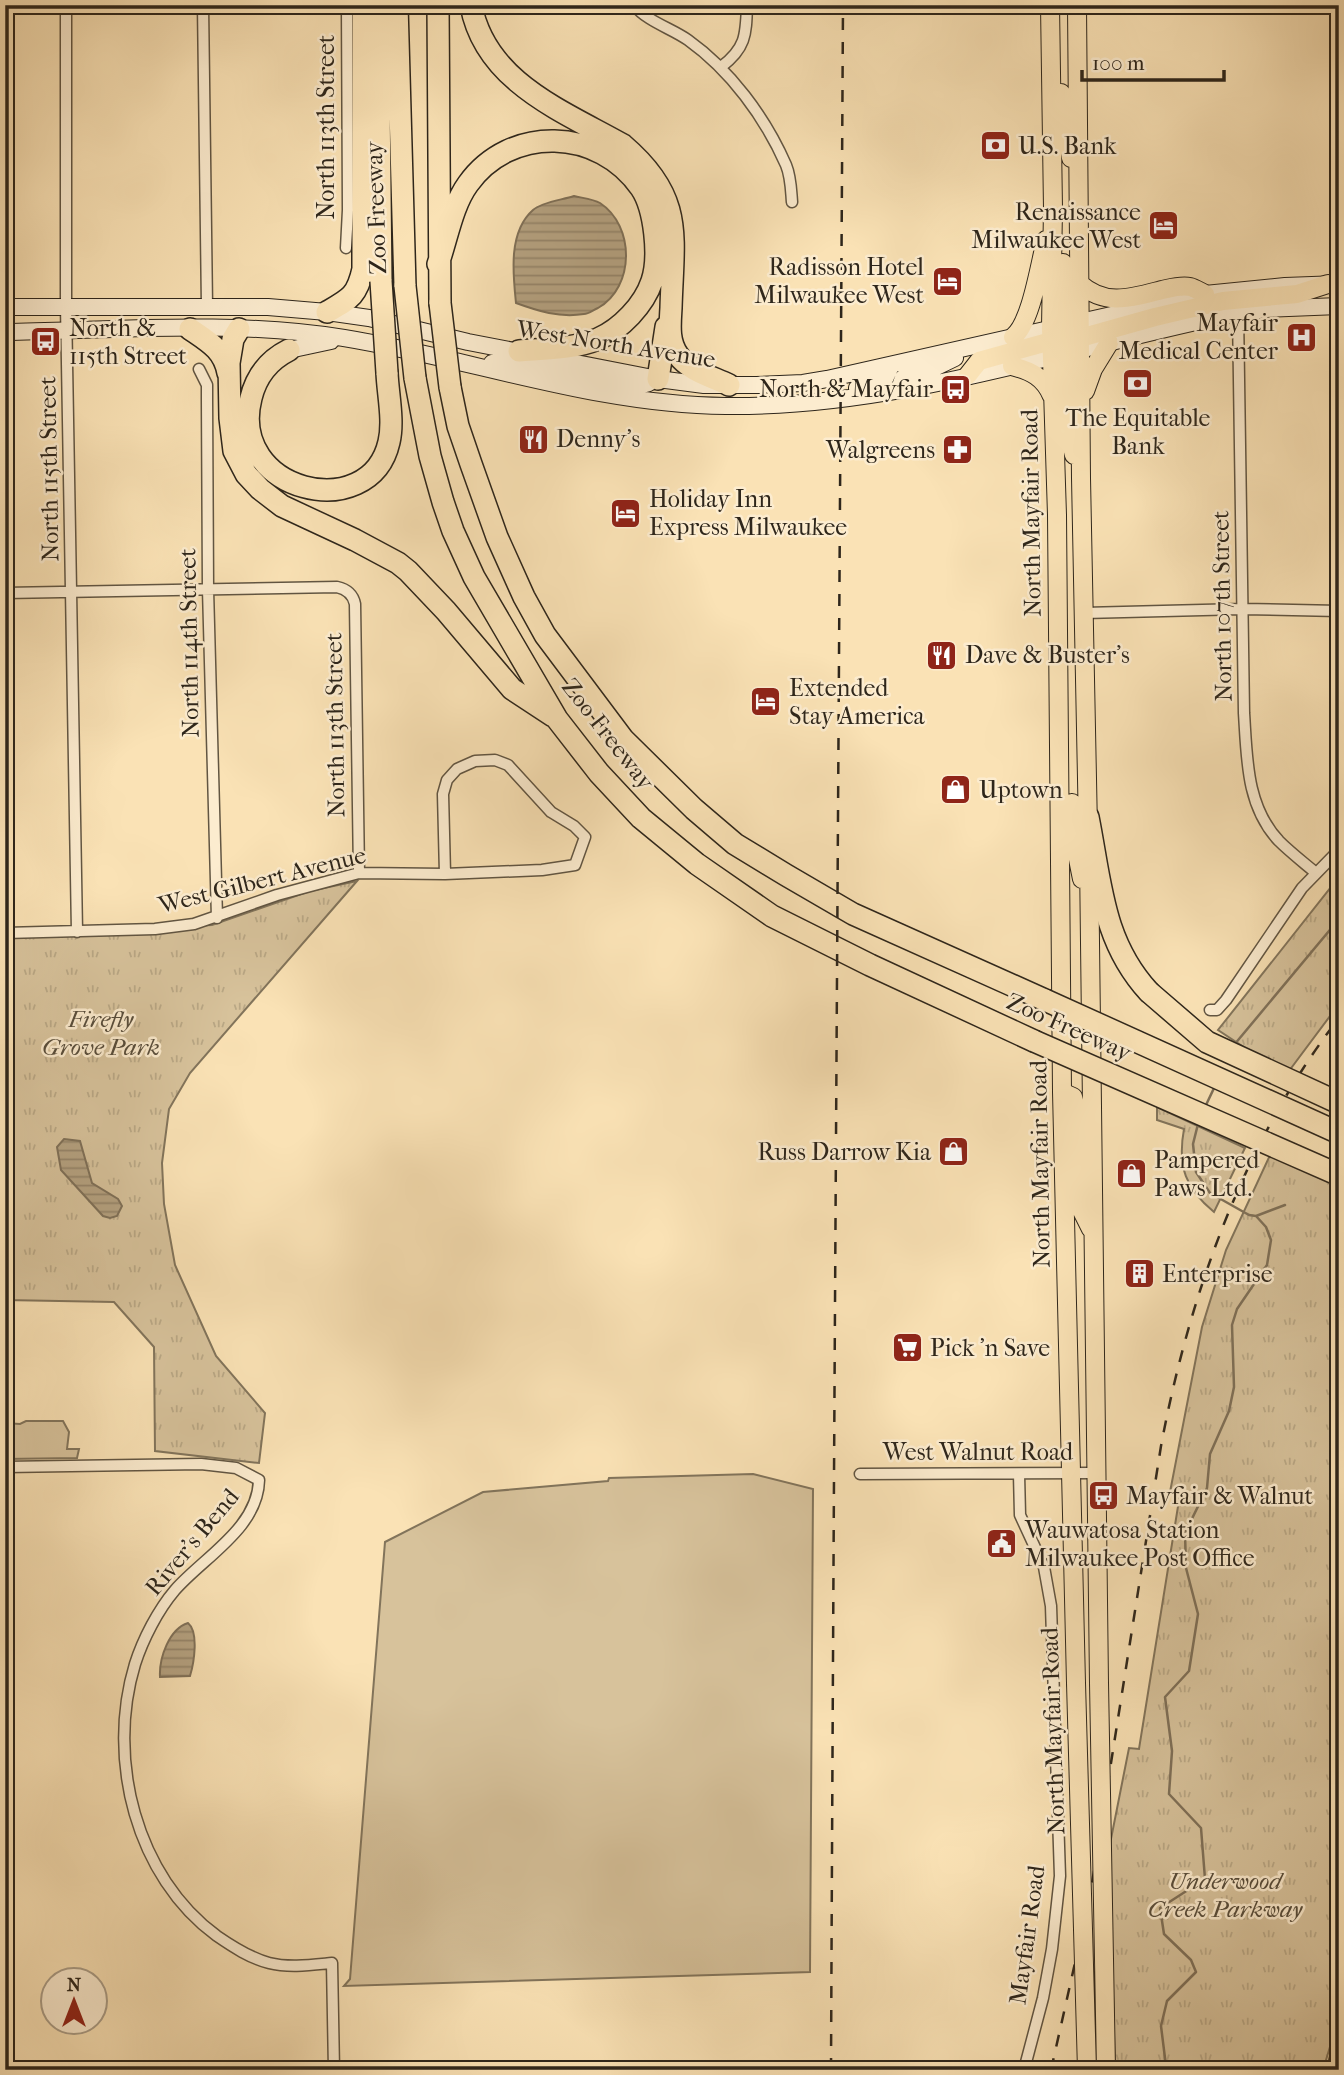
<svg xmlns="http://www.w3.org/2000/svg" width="1344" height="2075" viewBox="0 0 1344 2075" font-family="'IM FELL French Canon',serif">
	<defs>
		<pattern id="park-tufts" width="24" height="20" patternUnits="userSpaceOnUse" patternTransform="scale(1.75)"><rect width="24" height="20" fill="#d7c29b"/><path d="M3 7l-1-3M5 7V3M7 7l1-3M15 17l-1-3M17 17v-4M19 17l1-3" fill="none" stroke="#b9a785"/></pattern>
		<pattern id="water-rules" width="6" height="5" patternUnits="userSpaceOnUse" patternTransform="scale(1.75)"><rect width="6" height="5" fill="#b5a281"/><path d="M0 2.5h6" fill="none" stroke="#948469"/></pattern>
	</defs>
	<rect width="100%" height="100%" fill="#fae2b5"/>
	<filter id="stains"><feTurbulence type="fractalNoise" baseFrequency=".00286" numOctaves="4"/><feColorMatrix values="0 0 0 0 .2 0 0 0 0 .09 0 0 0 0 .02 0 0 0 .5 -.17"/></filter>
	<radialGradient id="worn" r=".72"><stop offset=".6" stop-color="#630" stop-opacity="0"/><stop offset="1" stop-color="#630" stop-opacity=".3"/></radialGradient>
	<path fill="#d7c29b" stroke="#82745b" stroke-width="2" d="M26,1421H63L69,1432L67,1449H79L77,1458L5,1459V1423L20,1424Z
		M753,1474L813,1489L810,1972L344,1986L350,1979L385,1542L483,1492L608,1481L609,1478Z"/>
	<path fill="url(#park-tufts)" stroke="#82745b" stroke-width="2" d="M1339,877V1004L1286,1075L1218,1030Z
		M357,881L190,1073L169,1109L162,1163L164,1204L175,1265L216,1356L265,1413L259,1463L155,1451L154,1347L114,1302L5,1300V936L212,925L310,891Z
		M1157,1107L1245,1148L1214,1212C1186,1189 1177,1167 1184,1129L1157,1120Z
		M1271,1153L1339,1181V2017L1323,2070H1115L1109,1849L1129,1748L1139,1749L1180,1494L1170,1492L1202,1327L1226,1250Z"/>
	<path fill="url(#water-rules)" stroke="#7f7058" stroke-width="2" d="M574,196C582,198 593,199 600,203C635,226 635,287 598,308C593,310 589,314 584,314C559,318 538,311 516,303C513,274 508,232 533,210C542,202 562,200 574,196Z
		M64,1139L80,1141L92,1183L118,1199L122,1206L117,1216L110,1218L103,1216L61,1170L57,1147Z
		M188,1623C199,1632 194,1663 190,1676L160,1677C159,1658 169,1629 188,1623Z"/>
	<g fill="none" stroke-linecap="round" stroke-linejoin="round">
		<path stroke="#7f7058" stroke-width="2.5" d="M1234,1045L1339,919
			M1206,1105L1215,1086
			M1256,1216L1285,1205
			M1170,2070L1166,2066L1161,2026L1167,2001L1196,1972L1191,1960L1164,1934L1160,1908L1205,1879L1201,1828L1169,1794L1172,1751L1165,1697L1189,1671L1198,1614L1186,1568L1185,1533L1207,1488L1210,1454L1229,1411L1234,1387L1232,1325L1237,1309L1267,1265L1271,1240L1266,1227L1256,1216L1249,1215L1210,1193L1196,1172L1193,1144L1198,1124"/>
		<defs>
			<path id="minor" d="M66,5V306L77,932
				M203,5L207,307
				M634,5C648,22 671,28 688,40C730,70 765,117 786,165C791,177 791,190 792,202
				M721,67C746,48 746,35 747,5
				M346,248L348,210L347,5
				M1238,313L1244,713C1247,758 1246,806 1279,841C1290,852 1303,862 1316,873
				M199,369L207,385V400L208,589L217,918
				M5,593L337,587C346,589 353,594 355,604L359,873
				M1084,613L1242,609L1339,611
				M5,933L155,929L194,924L277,895L359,873L445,874L542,870L575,865L585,837L574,826L551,812L508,765L495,760L475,761L457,769L447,780L443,794L445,874
				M1210,1010H1217L1226,1000L1302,888L1339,850
				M5,1467L201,1464L236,1468L259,1480C258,1528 204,1557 175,1590C158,1610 143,1639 135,1664C106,1759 136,1877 217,1936C233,1947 250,1958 269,1963C289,1968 311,1965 332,1963L334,2070
				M860,1474L1096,1473
				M1019,1474L1020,1515L1044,1567L1051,1606L1060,1876L1052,1949L1043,1998L1024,2070
				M1332,2070L1339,2042"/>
			<path id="secondary" d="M5,307H268L327,312L369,318L468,342L658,379L704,385H756L803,383L827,379L1205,294L1285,286L1339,284
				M5,332C115,330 236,320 344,338C472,359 595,405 726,406C901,408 1069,347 1238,313L1266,309L1339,306
				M289,350L331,341
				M492,363C539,357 608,395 649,383
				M857,388L885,379L891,366
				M899,389L903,378L928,371L955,358"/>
			<path id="primary" d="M1050,5L1053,209L1051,328L1057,515L1062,1092L1076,1683
				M1077,5L1081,478L1088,829
				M1061,93L1071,158
				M1063,263L1067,324L1076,342
				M1079,283C1105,307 1131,298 1162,290C1171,288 1181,285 1190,287C1195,288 1200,292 1205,294
				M1013,337C1031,324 1040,263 1046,240
				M1062,341L1068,433L1074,455
				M1052,356L1080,338L1155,317L1223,301L1297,294L1328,284
				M1012,366C1031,371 1044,377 1052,396
				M968,375L979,361L1062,338
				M1085,391L1093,369L1109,343
				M1072,803L1074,839L1082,879
				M1089,860L1099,1683
				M1062,1092L1073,1097L1076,1109L1077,1201L1091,1229"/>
			<path id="motorway" d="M378,5L381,281
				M397,5L405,286
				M438,5L440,303
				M471,5C485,82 563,111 623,145C685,198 673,236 671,308C670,325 668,341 678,355C689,371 713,377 729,385
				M438,264C447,239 452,206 468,184C510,125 599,127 641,188C655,209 660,257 652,281C644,305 621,329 598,339C574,349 545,349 519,351
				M327,312C350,299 357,296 363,269V5
				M190,329C209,342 224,350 228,373
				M239,329L233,339L229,363L230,418L234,451L246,474L260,489L282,506L355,540L398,563L408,571L446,611L512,689L553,716
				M289,350C269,360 256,377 251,398C227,492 370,526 389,442C394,421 388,395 387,373
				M415,378L430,456L443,502L453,531L474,577L557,719L599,773L641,818L697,864L772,916L870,965L1034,1041
				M658,379L666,327
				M450,387L458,426L471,464L497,537L524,597L545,635L623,739L694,809L735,844L786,875L853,914L1045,1000
				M1088,817C1101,882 1102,941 1149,992"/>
		</defs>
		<use href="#minor" stroke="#615542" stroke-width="13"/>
		<use href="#secondary" stroke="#2e261b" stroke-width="18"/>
		<use href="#primary" stroke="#2e261b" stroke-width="20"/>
		<use href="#motorway" stroke="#2e261b" stroke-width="24"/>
		<use href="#minor" stroke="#fceccf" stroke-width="10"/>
		<use href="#secondary" stroke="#fceccf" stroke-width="16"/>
		<use href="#primary" stroke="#fae2b5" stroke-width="18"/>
		<use href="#motorway" stroke="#fae2b5" stroke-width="21"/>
		<path stroke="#2e261b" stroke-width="2.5" stroke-dasharray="12 12" stroke-linecap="butt" d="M831,2070C834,1382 839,693 843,5
			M1051,2070L1090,1896L1161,1446C1189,1296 1244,1140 1339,1018"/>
		<defs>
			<path id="primary-bridge" d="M1076,1683L1087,2070
				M1099,1683L1106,2070"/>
			<path id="motorway-bridge" d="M381,281L387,373
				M405,286L415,378
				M440,303L450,387
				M1149,992L1207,1042L1339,1103
				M1045,1000L1339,1133
				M1034,1041L1339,1175"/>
		</defs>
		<use href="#primary-bridge" stroke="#2e261b" stroke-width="20" stroke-linecap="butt"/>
		<use href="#motorway-bridge" stroke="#2e261b" stroke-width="24" stroke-linecap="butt"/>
		<use href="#primary-bridge" stroke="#fae2b5" stroke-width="18"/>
		<use href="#motorway-bridge" stroke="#fae2b5" stroke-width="21"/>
	</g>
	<defs>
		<symbol id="bank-square" viewBox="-11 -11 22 22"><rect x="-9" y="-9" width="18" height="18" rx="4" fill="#8f2418" stroke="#fceccf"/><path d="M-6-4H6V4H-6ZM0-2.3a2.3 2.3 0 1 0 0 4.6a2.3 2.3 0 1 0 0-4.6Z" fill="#fff"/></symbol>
		<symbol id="hotel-square" viewBox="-11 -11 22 22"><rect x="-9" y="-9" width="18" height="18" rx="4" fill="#8f2418" stroke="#fceccf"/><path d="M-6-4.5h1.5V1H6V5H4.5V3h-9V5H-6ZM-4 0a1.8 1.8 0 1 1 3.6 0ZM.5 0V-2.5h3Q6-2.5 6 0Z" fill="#fff"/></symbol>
		<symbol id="hospital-square" viewBox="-11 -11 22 22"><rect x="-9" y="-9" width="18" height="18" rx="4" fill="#8f2418" stroke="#fceccf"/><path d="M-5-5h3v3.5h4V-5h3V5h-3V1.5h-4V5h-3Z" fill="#fff"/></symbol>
		<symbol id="bus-square" viewBox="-11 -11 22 22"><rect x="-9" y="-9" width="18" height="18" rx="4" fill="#8f2418" stroke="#fceccf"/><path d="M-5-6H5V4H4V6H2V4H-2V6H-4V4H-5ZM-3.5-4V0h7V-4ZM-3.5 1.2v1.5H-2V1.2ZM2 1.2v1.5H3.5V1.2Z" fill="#fff"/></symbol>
		<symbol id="restaurant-square" viewBox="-11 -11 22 22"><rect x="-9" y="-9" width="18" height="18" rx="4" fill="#8f2418" stroke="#fceccf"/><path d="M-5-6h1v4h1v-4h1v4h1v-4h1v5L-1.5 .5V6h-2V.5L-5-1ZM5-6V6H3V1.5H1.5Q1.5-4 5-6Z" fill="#fff"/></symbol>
		<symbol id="pharmacy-square" viewBox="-11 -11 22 22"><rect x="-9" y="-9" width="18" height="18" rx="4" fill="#8f2418" stroke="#fceccf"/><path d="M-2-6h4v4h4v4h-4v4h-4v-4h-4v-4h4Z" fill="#fff"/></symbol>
		<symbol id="shop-square" viewBox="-11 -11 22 22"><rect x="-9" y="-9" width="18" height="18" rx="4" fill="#8f2418" stroke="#fceccf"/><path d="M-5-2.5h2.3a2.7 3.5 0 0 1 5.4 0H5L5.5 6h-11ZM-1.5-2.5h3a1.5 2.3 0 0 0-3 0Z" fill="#fff"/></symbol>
		<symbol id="building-square" viewBox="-11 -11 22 22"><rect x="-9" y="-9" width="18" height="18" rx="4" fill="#8f2418" stroke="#fceccf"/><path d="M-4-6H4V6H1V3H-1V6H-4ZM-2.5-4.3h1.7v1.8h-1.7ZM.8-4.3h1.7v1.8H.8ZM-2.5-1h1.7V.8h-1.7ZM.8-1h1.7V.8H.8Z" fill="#fff"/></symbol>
		<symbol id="supermarket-square" viewBox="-11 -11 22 22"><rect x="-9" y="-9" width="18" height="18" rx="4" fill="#8f2418" stroke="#fceccf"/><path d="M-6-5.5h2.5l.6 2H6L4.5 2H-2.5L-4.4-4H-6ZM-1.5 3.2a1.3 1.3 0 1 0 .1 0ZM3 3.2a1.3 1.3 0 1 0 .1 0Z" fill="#fff"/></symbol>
		<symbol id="civic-square" viewBox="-11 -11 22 22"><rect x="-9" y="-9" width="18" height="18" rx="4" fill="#8f2418" stroke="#fceccf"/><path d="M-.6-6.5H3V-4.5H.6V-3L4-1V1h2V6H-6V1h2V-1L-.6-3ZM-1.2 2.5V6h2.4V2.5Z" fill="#fff"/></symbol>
	</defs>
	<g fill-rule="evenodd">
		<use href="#bank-square" x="978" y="128" width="35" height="35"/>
		<use href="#hotel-square" x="1146" y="208" width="35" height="35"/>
		<use href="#hotel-square" x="930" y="264" width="35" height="35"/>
		<use href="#hospital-square" x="1284" y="320" width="35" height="35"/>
		<use href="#bus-square" x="28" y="324" width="35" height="35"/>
		<use href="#bank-square" x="1120" y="366" width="35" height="35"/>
		<use href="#bus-square" x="938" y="372" width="35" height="35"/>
		<use href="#restaurant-square" x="516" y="422" width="35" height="35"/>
		<use href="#pharmacy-square" x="940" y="432" width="35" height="35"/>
		<use href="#hotel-square" x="608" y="496" width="35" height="35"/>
		<use href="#restaurant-square" x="924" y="638" width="35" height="35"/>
		<use href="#hotel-square" x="748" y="684" width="35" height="35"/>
		<use href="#shop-square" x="938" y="772" width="35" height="35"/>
		<use href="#shop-square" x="936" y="1134" width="35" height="35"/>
		<use href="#shop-square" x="1114" y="1156" width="35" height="35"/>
		<use href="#building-square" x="1122" y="1256" width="35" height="35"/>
		<use href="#supermarket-square" x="890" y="1330" width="35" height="35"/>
		<use href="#bus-square" x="1086" y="1478" width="35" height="35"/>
		<use href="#civic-square" x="984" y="1526" width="35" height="35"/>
	</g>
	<g text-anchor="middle" stroke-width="5" stroke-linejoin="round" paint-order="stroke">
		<g font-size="24" fill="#2e261b" stroke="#fceccf">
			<text transform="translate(326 127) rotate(-90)" y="8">North 113th Street</text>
			<text transform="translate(376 208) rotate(-92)" y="8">Zoo Freeway</text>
			<text transform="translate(616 344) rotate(9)" y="8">West North Avenue</text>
			<text transform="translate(49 469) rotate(-91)" y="8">North 115th Street</text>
			<text transform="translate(1031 513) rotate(-91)" y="8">North Mayfair Road</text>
			<text transform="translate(1222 606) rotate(-91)" y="8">North 107th Street</text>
			<text transform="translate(189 643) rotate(-91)" y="8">North 114th Street</text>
			<text transform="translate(335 725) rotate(-91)" y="8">North 113th Street</text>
			<text transform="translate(608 734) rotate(52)" y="8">Zoo Freeway</text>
			<text transform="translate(262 880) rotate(-14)" y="8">West Gilbert Avenue</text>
			<text transform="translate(1069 1027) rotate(24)" y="8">Zoo Freeway</text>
			<text transform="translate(1040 1164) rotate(-91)" y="8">North Mayfair Road</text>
			<text x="978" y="1460">West Walnut Road</text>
			<text transform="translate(192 1542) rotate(-50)" y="8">River's Bend</text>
			<text transform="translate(1053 1731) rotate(-92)" y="8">North Mayfair Road</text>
			<text transform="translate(1027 1935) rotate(-82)" y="8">Mayfair Road</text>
		</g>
		<g font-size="24" fill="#2e261b" stroke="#fceccf" text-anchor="start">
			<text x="1018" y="154">U.S. Bank</text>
			<text x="1141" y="220" text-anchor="end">Renaissance<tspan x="1141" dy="28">Milwaukee West</tspan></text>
			<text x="924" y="275" text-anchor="end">Radisson Hotel<tspan x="924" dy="28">Milwaukee West</tspan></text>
			<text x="1278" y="331" text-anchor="end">Mayfair<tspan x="1278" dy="28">Medical Center</tspan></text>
			<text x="69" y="336">North &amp;<tspan x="69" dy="28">115th Street</tspan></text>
			<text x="933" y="397" text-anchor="end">North &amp; Mayfair</text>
			<text x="1138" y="426" text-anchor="middle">The Equitable<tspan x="1138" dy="28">Bank</tspan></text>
			<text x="556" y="447">Denny's</text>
			<text x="935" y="458" text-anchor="end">Walgreens</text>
			<text x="649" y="507">Holiday Inn<tspan x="649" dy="28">Express Milwaukee</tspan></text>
			<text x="965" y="663">Dave &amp; Buster's</text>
			<text x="789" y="696">Extended<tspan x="789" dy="28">Stay America</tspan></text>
			<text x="979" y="798">Uptown</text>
			<text x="931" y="1160" text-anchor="end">Russ Darrow Kia</text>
			<text x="1154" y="1168">Pampered<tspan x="1154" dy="28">Paws Ltd.</tspan></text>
			<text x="1162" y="1282">Enterprise</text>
			<text x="930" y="1356">Pick 'n Save</text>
			<text x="1126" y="1504">Mayfair &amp; Walnut</text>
			<text x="1025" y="1538">Wauwatosa Station<tspan x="1025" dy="28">Milwaukee Post Office</tspan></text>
		</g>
		<g font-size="24" font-style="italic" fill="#584d3b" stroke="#fceccf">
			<text x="101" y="1027">Firefly<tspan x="101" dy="28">Grove Park</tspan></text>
			<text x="1225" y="1889">Underwood<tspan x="1225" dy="28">Creek Parkway</tspan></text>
		</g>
	</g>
	<rect width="1344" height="2075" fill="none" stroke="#fae2b5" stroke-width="28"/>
	<rect x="7" y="7" width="1330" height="2061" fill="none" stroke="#2e261b" stroke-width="3.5"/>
	<rect x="14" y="14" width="1316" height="2047" fill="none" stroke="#2e261b" stroke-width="2"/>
	<g transform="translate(74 2001)"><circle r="33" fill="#fceccf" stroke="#aa9d87" stroke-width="2"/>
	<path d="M0-5L12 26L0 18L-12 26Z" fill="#8f2418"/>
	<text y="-10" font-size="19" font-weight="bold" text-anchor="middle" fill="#2e261b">N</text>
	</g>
	<path d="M1082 70v10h142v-10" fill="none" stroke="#2e261b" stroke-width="3.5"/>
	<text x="1092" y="70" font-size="21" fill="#2e261b" stroke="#fceccf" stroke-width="5" paint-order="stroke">100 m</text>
	<rect width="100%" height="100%" filter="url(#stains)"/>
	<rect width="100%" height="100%" fill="url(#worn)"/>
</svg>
